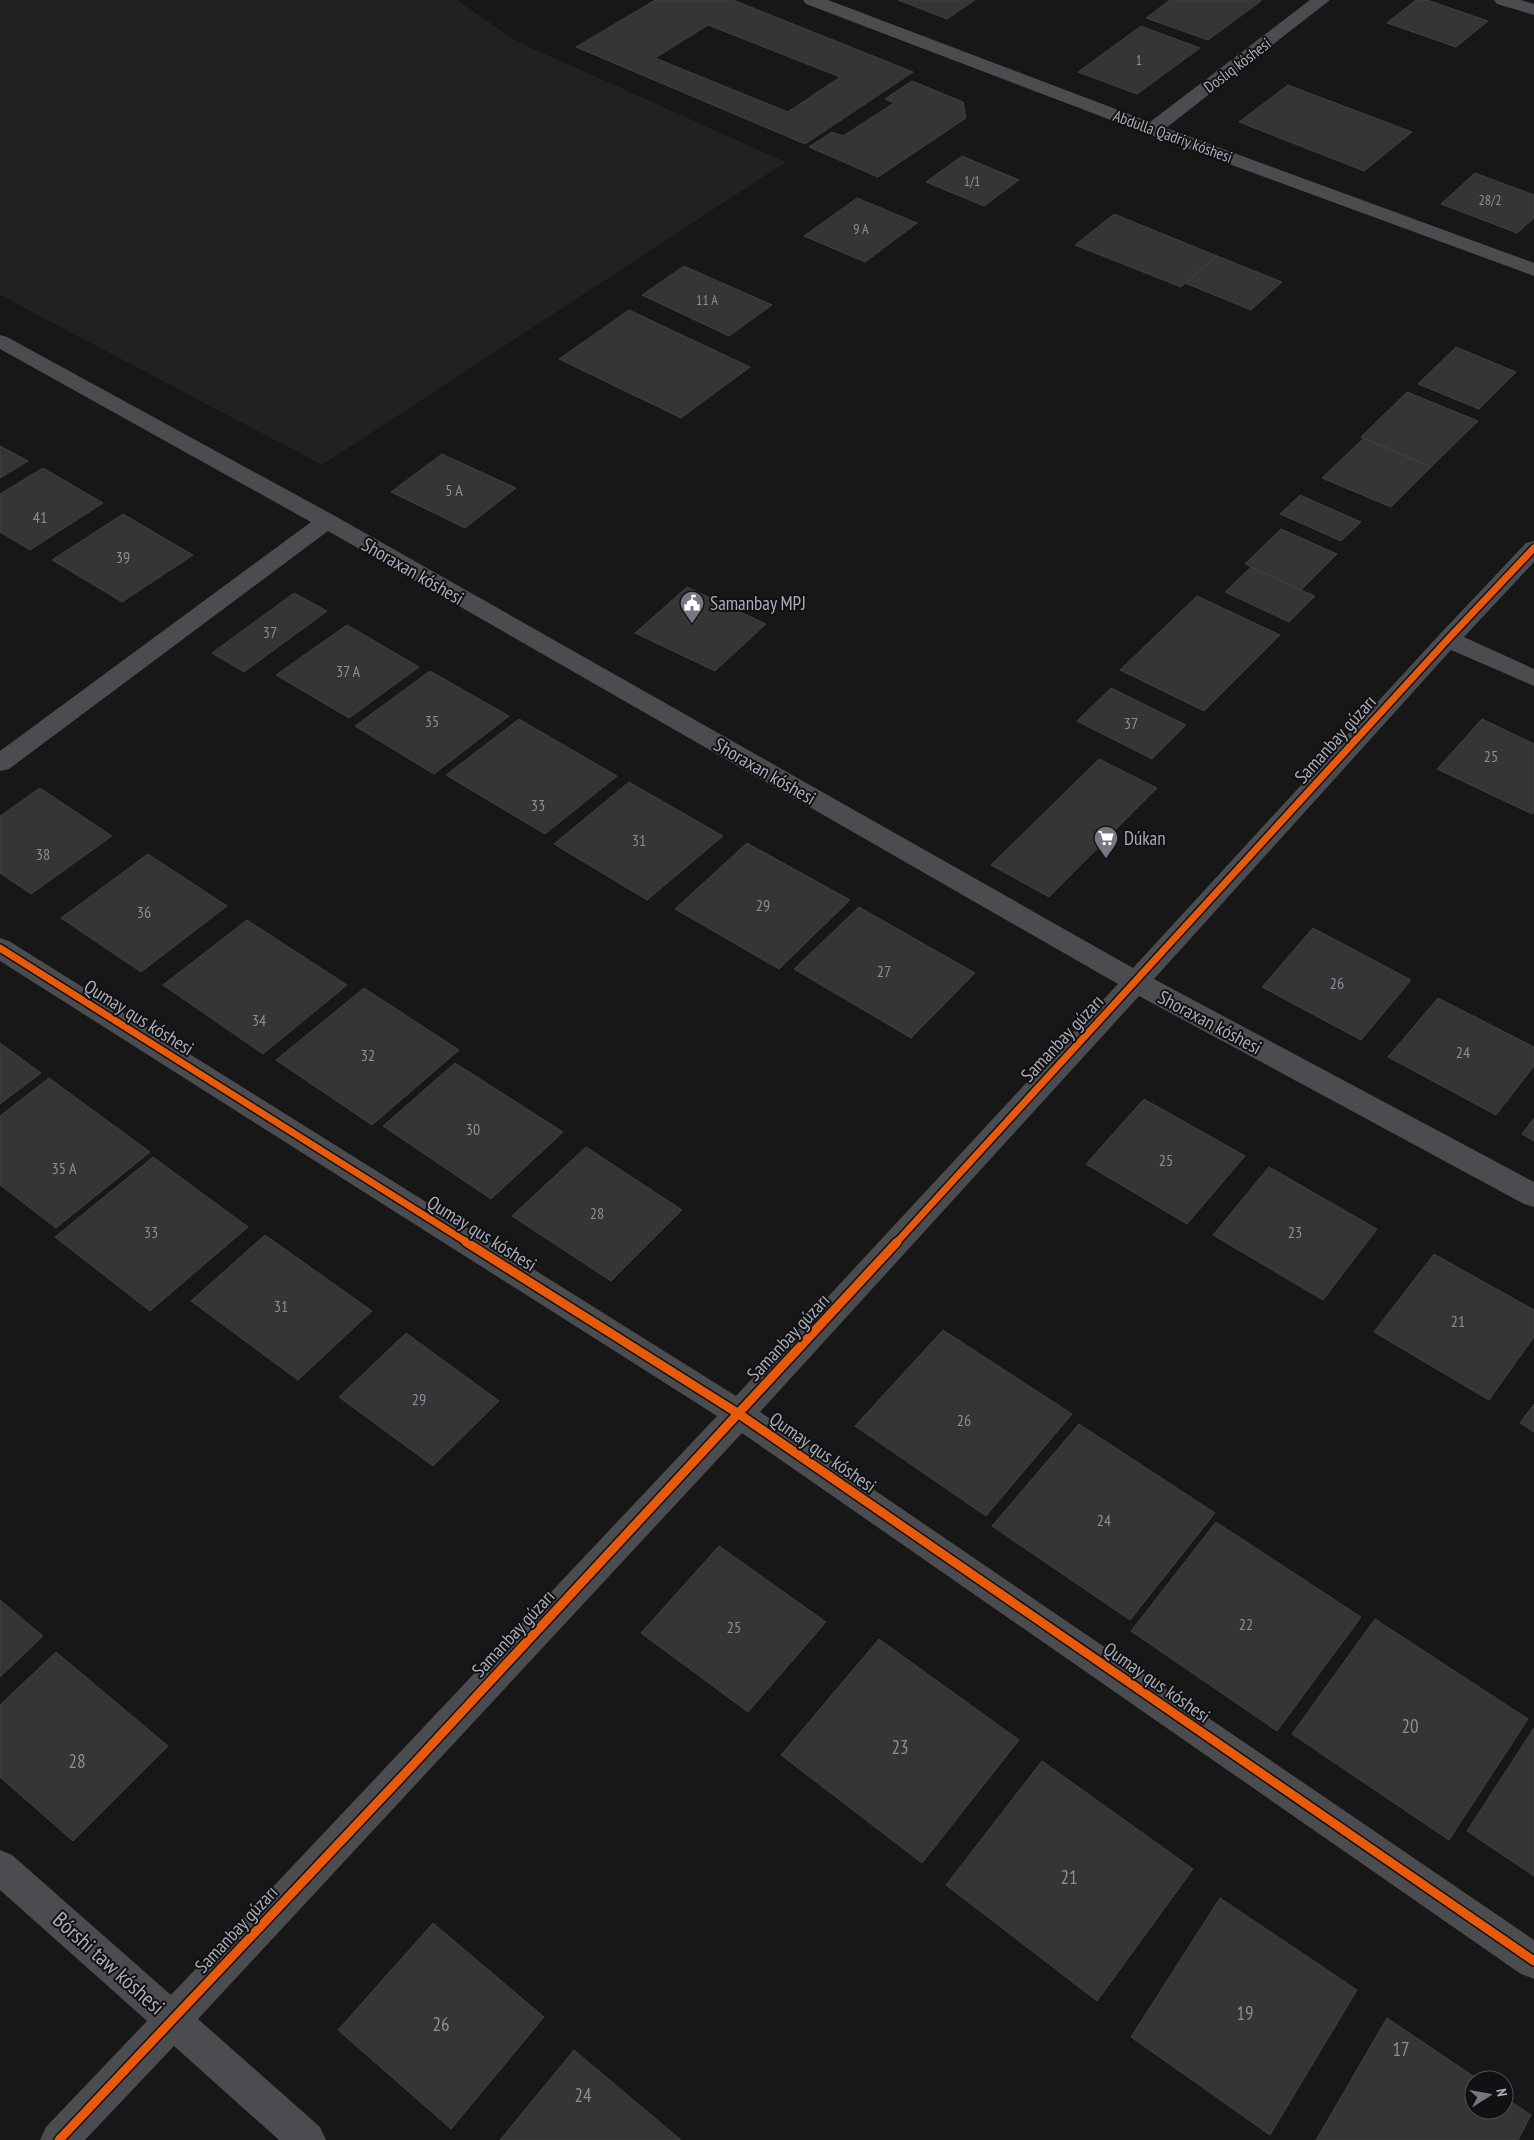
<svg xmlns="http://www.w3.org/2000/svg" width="1534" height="2140" viewBox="0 0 1534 2140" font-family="'PT Sans Narrow',sans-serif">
	<rect width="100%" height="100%" fill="#171717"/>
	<path fill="#212123" d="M0,0H457L516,41L786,162L322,465L0,295Z"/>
	<path fill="#353536" stroke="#3f4043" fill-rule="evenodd" d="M655,0H733L913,72L805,144L576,47ZM708,25L840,77L788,112L655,58Z
		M898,0H975L947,19Z
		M1170,0H1259L1261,1L1208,40L1146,18Z
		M1416,0H1427L1488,21L1456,47L1387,23Z
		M1141,26L1200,48L1137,94L1078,72Z
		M912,81L963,102L966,118L878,177L809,147L832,132L843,136L894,103L885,99Z
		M1288,85L1412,132L1364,171L1239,122Z
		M962,156L1019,180L984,206L926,182Z
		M1475,173L1534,195V218L1517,233L1441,204Z
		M857,198L917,223L865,262L804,236Z
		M1114,214L1217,256L1181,287L1075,245Z
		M1217,256L1282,282L1251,310L1185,283Z
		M684,266L772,305L729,336L642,295Z
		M629,310L750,367L681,418L559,359Z
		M1456,347L1516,372L1479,409L1418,384Z
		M1407,392L1478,421L1431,467L1361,437Z
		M1364,438L1431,467L1391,507L1322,478Z
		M0,446L28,461L0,478Z
		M442,454L516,488L465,528L391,492Z
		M43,468L103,503L30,550L0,532V494Z
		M1300,495L1361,522L1341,541L1280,514Z
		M123,514L193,555L122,602L52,560Z
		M1281,529L1337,554L1301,590L1245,564Z
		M1251,567L1301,590L1315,596L1289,622L1225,592Z
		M687,587L766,624L715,671L635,633Z
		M294,593L327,611L244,672L212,653Z
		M1197,596L1280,635L1204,711L1120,670Z
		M347,625L419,667L349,718L276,675Z
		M430,671L509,716L434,774L355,726Z
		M1111,688L1186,725L1152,759L1077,721Z
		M519,719L617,776L545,834L446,775Z
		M1482,719L1534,744V811L1532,814L1437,769Z
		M1099,759L1157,788L1049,897L991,865Z
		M629,782L723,836L647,900L554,844Z
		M40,788L112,836L31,894L0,873V816Z
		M747,843L850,900L779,969L675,909Z
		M148,854L227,906L141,972L61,918Z
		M859,907L975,973L911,1038L794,969Z
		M247,920L347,985L263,1054L163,985Z
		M1313,928L1411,980L1361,1040L1262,987Z
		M364,988L459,1050L372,1125L276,1060Z
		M1438,998L1534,1047V1066L1496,1115L1388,1057Z
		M0,1043L41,1073L0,1104Z
		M455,1063L563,1132L491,1199L383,1126Z
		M49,1078L150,1152L56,1228L0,1185V1116Z
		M1144,1099L1245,1156L1187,1224L1086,1164Z
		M1534,1118V1141L1522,1134Z
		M586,1147L682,1210L611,1281L512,1216Z
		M153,1157L248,1227L150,1311L55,1237Z
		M1269,1167L1377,1229L1323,1300L1213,1235Z
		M265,1235L372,1311L298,1380L191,1301Z
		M1434,1254L1534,1310V1337L1489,1400L1374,1332Z
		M943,1330L1072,1414L986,1516L855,1426Z
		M406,1333L499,1401L433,1466L339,1397Z
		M1534,1404V1432L1520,1423Z
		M1079,1424L1215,1513L1130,1620L992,1526Z
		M1216,1522L1361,1617L1277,1731L1131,1631Z
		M719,1546L826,1622L748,1712L641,1633Z
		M0,1600L43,1636L0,1677Z
		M1375,1619L1528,1719L1449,1840L1292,1734Z
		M879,1639L1019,1740L922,1863L781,1755Z
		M56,1652L168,1746L73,1841L0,1777V1705Z
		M1534,1728V1876L1467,1831Z
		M1042,1761L1193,1869L1097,2001L946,1885Z
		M1220,1898L1357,1990L1270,2135L1131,2037Z
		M433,1923L544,2017L451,2129L338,2030Z
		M1387,2018L1479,2080H1474V2110H1504V2097L1531,2115L1518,2140H1316Z
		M574,2050L681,2140H500Z"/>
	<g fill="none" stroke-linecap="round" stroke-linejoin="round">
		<path fill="#4b4c50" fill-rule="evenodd" d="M803,0H828L1150,122L1310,0H1330L1166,128L1534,263V276L1145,133L806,4Z
			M1494,0H1521L1534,4V15L1497,4Z
			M0,335L7,337L335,516L1133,968L1440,634L1526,543L1534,541V562L1464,637L1534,669V686L1451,650L1154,979L1534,1182V1207L1524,1204L1139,996L760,1412L1534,1940V1979L1521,1974L742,1433L198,2019L320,2127L326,2140H279L174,2046L85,2140H40L46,2127L147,2021L0,1890V1850L12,1855L171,1995L717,1416L0,961V938L9,941L736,1396L1118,984L328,531L9,769L0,771V751L311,522L0,349Z"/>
		<defs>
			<path id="cycleway-far1" d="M0,948L468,1243
				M896,1243L1448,639L1534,548"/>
			<path id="cycleway" d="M466,1242L739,1414L1534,1961
				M59,2140L410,1768L897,1242"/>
		</defs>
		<use href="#cycleway-far1" stroke="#111113" stroke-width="10"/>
		<use href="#cycleway" stroke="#111113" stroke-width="12"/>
		<use href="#cycleway-far1" stroke="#e8590c" stroke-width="7"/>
		<use href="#cycleway" stroke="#e8590c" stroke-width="9"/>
	</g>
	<defs>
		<symbol id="civic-pin" viewBox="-11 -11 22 30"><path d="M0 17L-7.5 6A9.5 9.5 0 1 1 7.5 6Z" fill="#757880" stroke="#111113"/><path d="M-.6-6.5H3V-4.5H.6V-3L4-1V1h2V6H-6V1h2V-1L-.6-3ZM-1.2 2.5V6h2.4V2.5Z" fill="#fff"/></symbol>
		<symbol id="supermarket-pin" viewBox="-11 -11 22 30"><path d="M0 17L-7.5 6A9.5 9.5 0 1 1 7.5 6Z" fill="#757880" stroke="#111113"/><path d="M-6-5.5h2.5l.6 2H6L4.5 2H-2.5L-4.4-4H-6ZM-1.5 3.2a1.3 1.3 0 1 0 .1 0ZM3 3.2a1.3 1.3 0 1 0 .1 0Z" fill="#fff"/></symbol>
	</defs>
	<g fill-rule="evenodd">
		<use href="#civic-pin" x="678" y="589" width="28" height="38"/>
		<use href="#supermarket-pin" x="1092" y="824" width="28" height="38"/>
	</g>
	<g text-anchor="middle" stroke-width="4" stroke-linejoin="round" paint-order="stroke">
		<g font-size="14" fill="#8b8f98">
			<text x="1139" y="65">1</text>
			<text x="972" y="186">1/1</text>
			<text x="1490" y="205">28/2</text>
			<text x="861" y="234">9 А</text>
			<text x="707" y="305">11 А</text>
		</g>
		<g font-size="16" fill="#a8adb8" stroke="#111113">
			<text transform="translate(1237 65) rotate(-37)" y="6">Doslıq kóshesi</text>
			<text transform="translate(1173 136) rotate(20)" y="6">Abdulla Qadriy kóshesi</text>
		</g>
		<g font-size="16" fill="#8b8f98">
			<text x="454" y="496">5 А</text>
			<text x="40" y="523">41</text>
			<text x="123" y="563">39</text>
			<text x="270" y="638">37</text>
			<text x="348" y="677">37 А</text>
			<text x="432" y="727">35</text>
			<text x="1131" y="729">37</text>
			<text x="1491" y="762">25</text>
			<text x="538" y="811">33</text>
			<text x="639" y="846">31</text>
			<text x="43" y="860">38</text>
			<text x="763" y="911">29</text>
			<text x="144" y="918">36</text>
			<text x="884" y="977">27</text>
			<text x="1337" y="989">26</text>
			<text x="259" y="1026">34</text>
			<text x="1463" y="1058">24</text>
			<text x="368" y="1061">32</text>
			<text x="473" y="1135">30</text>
			<text x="1166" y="1166">25</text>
			<text x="64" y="1174">35 А</text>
			<text x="597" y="1219">28</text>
			<text x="151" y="1238">33</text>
			<text x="1295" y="1238">23</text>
			<text x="281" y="1312">31</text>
			<text x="1458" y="1327">21</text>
			<text x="419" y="1405">29</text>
			<text x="964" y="1426">26</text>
			<text x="1104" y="1526">24</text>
			<text x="1246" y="1630">22</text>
			<text x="734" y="1633">25</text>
		</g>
		<g font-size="19" fill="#a8adb8" stroke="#111113">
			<text transform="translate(413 571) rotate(30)" y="7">Shoraxan kóshesi</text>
			<text transform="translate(1335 739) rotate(-48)" y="7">Samanbay gúzarı</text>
			<text transform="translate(765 771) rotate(30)" y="7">Shoraxan kóshesi</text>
			<text transform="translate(139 1017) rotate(32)" y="7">Qumay qus kóshesi</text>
			<text transform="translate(1210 1022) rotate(28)" y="7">Shoraxan kóshesi</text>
			<text transform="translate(1062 1038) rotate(-47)" y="7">Samanbay gúzarı</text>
			<text transform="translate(482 1233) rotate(32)" y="7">Qumay qus kóshesi</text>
			<text transform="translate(788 1337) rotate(-47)" y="7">Samanbay gúzarı</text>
			<text transform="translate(823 1452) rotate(35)" y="7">Qumay qus kóshesi</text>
			<text transform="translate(513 1633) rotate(-47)" y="7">Samanbay gúzarı</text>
			<text transform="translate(1157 1682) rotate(35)" y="7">Qumay qus kóshesi</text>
			<text transform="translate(236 1929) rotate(-47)" y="7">Samanbay gúzarı</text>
		</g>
		<g font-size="19" fill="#a8adb8" stroke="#111113" text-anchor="start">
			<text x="710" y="610">Samanbay MPJ</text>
			<text x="1124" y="845">Dúkan</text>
		</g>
		<g font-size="19" fill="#8b8f98">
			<text x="1410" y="1733">20</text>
			<text x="900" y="1754">23</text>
			<text x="77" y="1768">28</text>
			<text x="1069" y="1884">21</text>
			<text x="1245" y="2020">19</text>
			<text x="441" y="2031">26</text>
			<text x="1401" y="2056">17</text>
			<text x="583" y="2102">24</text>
		</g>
		<g font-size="22" fill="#a8adb8" stroke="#111113">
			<text transform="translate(109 1963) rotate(42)" y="8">Bórshi taw kóshesi</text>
		</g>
	</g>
	<g transform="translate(1489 2095) rotate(79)"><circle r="24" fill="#111113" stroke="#4d4f55"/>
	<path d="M0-4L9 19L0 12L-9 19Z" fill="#757880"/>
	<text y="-8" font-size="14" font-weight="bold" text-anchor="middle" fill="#a8adb8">N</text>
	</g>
</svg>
